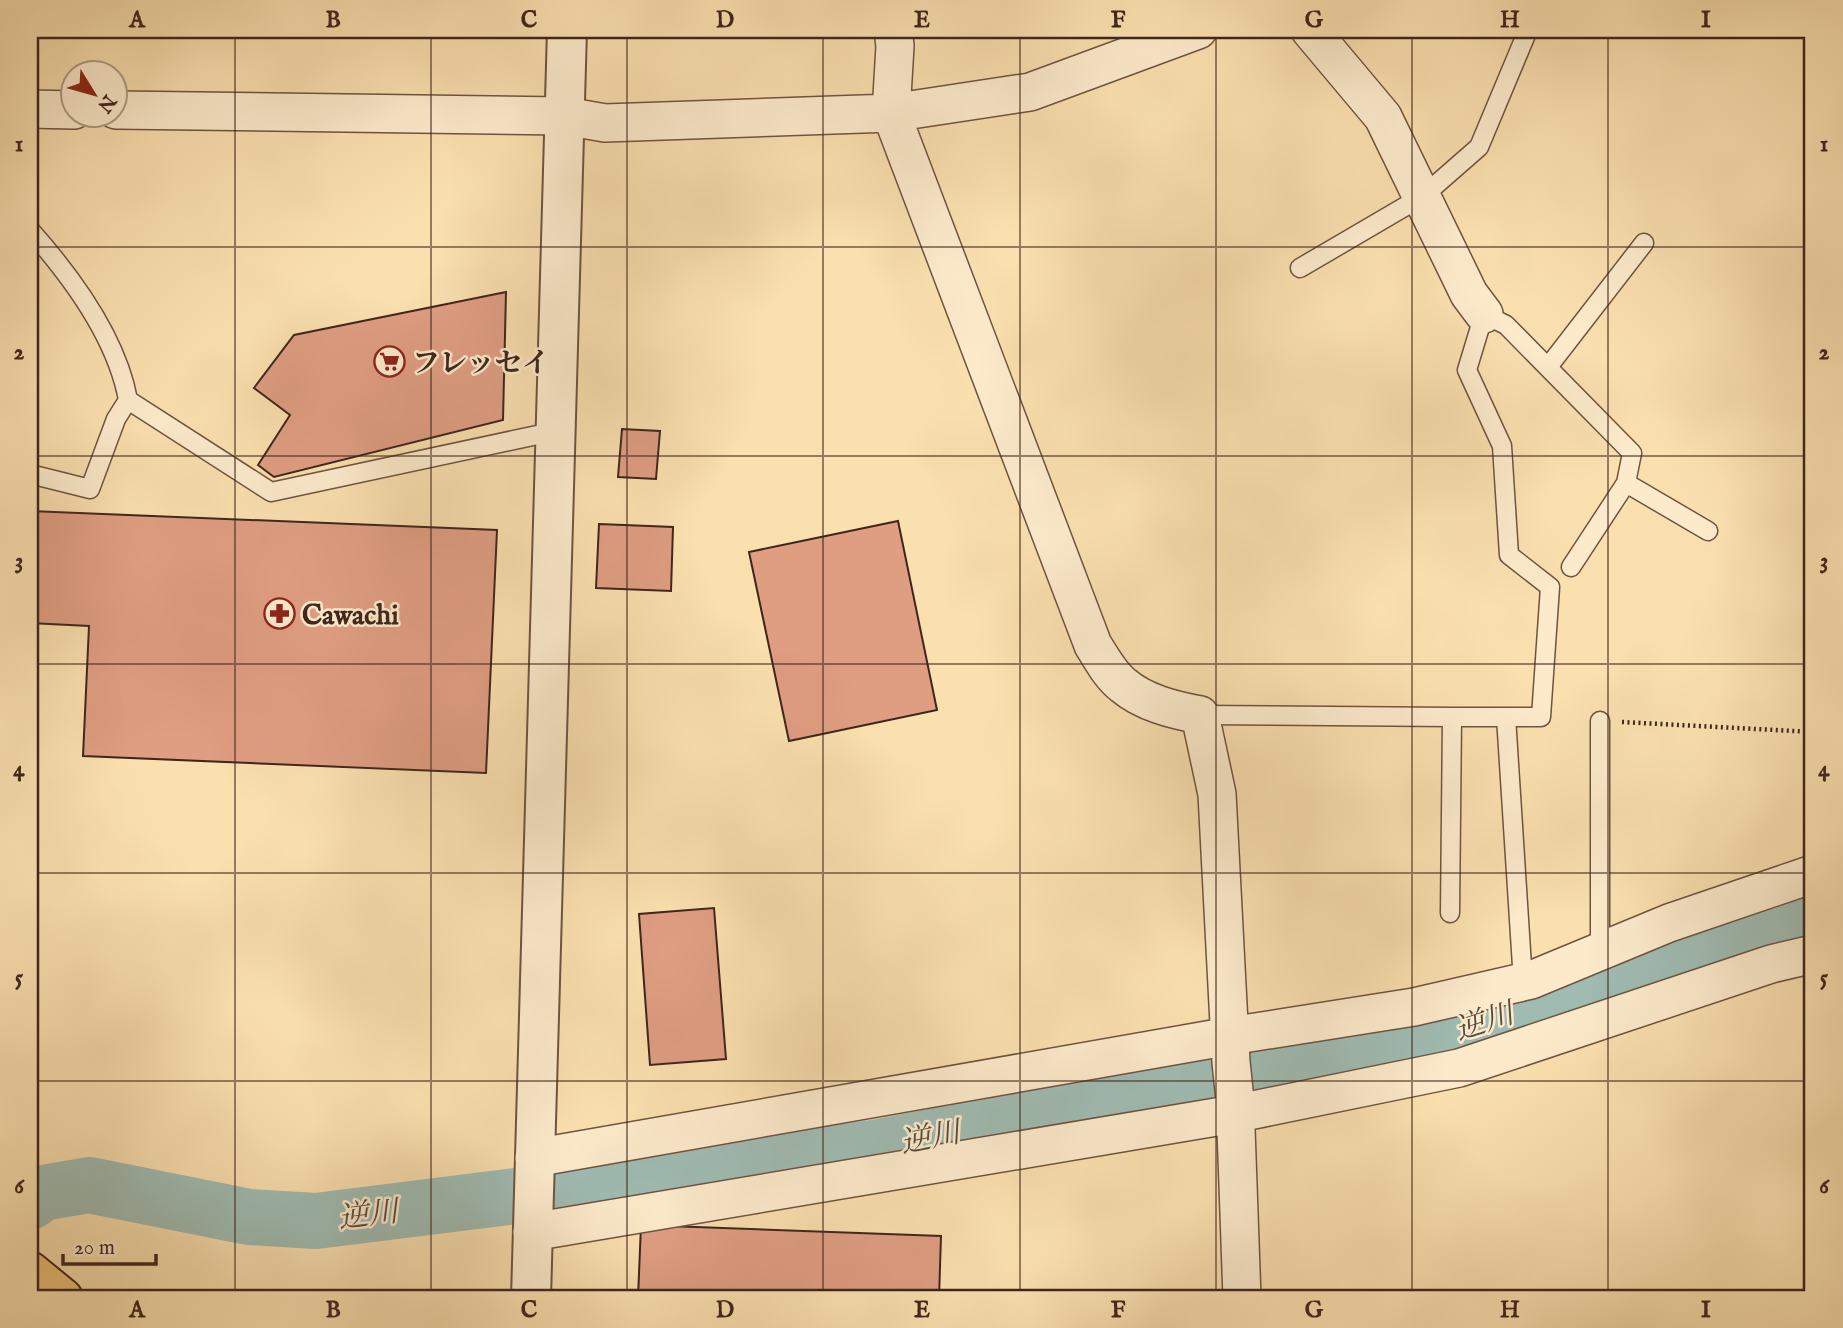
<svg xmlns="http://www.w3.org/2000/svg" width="1843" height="1328" viewBox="0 0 1843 1328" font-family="'IM FELL English','Noto Serif JP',serif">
	<rect width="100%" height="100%" fill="#fadfaf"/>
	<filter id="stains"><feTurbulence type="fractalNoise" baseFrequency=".00286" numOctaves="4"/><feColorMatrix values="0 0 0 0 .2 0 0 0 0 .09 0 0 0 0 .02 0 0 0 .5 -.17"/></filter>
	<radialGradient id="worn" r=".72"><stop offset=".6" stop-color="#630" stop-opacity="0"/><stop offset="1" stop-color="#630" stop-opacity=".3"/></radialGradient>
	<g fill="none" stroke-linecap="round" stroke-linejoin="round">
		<path stroke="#9fbbb2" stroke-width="56" d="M30,1202L43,1193L89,1185L249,1217L316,1221L645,1180L879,1147L1418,1042L1776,925L1813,916"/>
	</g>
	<path fill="#df9d82" stroke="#3f261c" stroke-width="2" d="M506,292L503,420L274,477L258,465L290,415L254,388L294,335Z
		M622,429L660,431L656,479L618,477Z
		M30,511L497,530L486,773L83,756L89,626L30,623Z
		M898,521L937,710L789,741L749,552Z
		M599,524L673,527L671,591L596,588Z
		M714,908L726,1059L650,1065L639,914Z
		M641,1225L941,1236L939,1298H638Z"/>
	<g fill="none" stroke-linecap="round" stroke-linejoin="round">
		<defs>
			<path id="service" d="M30,230C71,276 117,339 128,400L116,419L90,489L30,474
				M1300,268L1423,196L1479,147L1528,30
				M1548,367L1644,243
				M128,400L271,492L556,431
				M1571,567L1626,483L1708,531
				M1200,715L1452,717L1450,913
				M1452,717H1541L1550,587L1509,555L1502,446L1467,370L1484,314L1506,325L1632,453L1626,483
				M1506,717L1523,982
				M1600,951V721"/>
			<path id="minor" d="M893,30L895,46L891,113L1093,645C1102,659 1110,675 1123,685C1144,703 1174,710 1200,715L1217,794L1231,1062L1235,1100L1242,1298
				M1310,30L1383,117L1469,294L1484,314
				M30,109L74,110
				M116,110L565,116L605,123L891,113L1030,92L1198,30
				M534,1158L1230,1036L1414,1007L1531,980L1669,923L1813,874
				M532,1232L1234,1114L1459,1068L1771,964L1813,954"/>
			<path id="tertiary" d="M531,1298L567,30"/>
			<path id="trunk" d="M30,1271L63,1298"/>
		</defs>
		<use href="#service" stroke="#6e5441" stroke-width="21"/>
		<use href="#minor" stroke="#6e5441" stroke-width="40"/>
		<use href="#tertiary" stroke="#6e5441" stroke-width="42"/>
		<use href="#trunk" stroke="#3f261c" stroke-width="42"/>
		<path stroke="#3f261c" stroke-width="4.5" stroke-dasharray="2 3.5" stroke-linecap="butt" d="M1622,722L1813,732"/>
		<use href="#service" stroke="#fceacb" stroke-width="18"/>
		<use href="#minor" stroke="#fceacb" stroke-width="37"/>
		<use href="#tertiary" stroke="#fceacb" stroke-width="38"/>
		<use href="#trunk" stroke="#edc078" stroke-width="38"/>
	</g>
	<path fill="none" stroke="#3f261c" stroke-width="2" stroke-opacity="0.55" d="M235,30V1298M431,30V1298M627,30V1298M823,30V1298M1020,30V1298M1216,30V1298M1412,30V1298M1608,30V1298M30,247H1813M30,456H1813M30,664H1813M30,873H1813M30,1081H1813"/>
	<defs>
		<symbol id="supermarket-ring" viewBox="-11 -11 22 22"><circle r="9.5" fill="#fceacb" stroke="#8f2418" stroke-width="1.5"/><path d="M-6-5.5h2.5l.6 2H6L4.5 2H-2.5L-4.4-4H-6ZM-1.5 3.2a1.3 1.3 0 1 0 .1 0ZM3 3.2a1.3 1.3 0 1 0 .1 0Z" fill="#8f2418"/></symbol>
		<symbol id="pharmacy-ring" viewBox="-11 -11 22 22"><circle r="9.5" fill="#fceacb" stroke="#8f2418" stroke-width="1.5"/><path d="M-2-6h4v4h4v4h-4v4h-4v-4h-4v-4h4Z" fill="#8f2418"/></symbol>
	</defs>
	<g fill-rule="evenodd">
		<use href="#supermarket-ring" x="372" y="344" width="35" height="35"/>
		<use href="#pharmacy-ring" x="262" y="596" width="35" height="35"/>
	</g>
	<g text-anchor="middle" stroke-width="5" stroke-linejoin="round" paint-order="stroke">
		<g font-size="28" font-weight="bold" fill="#3f261c" stroke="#fceacb" text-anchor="start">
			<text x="412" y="372">フレッセイ</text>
			<text x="302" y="624">Cawachi</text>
		</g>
		<g font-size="30" font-style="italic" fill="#574b42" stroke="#fceacb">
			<text transform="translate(1484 1021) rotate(-18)" y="10">逆川</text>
			<text transform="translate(930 1137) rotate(-11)" y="10">逆川</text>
			<text transform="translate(368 1214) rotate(-7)" y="10">逆川</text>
		</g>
	</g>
	<rect width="1843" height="1328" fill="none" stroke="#fadfaf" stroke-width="77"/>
	<g transform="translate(94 94) rotate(127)"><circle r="33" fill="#fceacb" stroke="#b09c85" stroke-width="2"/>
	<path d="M0-5L12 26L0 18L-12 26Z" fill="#8f2418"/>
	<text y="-10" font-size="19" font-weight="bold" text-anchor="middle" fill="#3f261c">N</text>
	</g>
	<path d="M63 1254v10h93v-10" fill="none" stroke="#3f261c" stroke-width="3.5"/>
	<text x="74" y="1254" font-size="21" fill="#3f261c" stroke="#fceacb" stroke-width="5" paint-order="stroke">20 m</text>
	<rect x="38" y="38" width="1766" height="1252" fill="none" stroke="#3f261c" stroke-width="2.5"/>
	<g font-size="23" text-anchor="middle" font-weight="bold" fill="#3f261c">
		<text x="137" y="27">A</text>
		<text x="333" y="27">B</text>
		<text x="529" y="27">C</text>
		<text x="725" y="27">D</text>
		<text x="922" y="27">E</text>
		<text x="1118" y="27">F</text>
		<text x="1314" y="27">G</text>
		<text x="1510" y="27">H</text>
		<text x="1706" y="27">I</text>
		<text x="19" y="151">1</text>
		<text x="1824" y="151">1</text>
		<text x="19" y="359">2</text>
		<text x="1824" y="359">2</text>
		<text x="19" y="568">3</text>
		<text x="1824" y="568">3</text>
		<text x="19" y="776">4</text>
		<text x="1824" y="776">4</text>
		<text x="19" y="985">5</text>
		<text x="1824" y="985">5</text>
		<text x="19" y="1193">6</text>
		<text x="1824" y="1193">6</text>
		<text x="137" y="1317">A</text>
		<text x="333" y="1317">B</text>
		<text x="529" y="1317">C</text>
		<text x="725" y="1317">D</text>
		<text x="922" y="1317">E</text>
		<text x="1118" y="1317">F</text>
		<text x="1314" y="1317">G</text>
		<text x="1510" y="1317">H</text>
		<text x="1706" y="1317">I</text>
	</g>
	<rect width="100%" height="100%" filter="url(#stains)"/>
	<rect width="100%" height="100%" fill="url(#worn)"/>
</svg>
